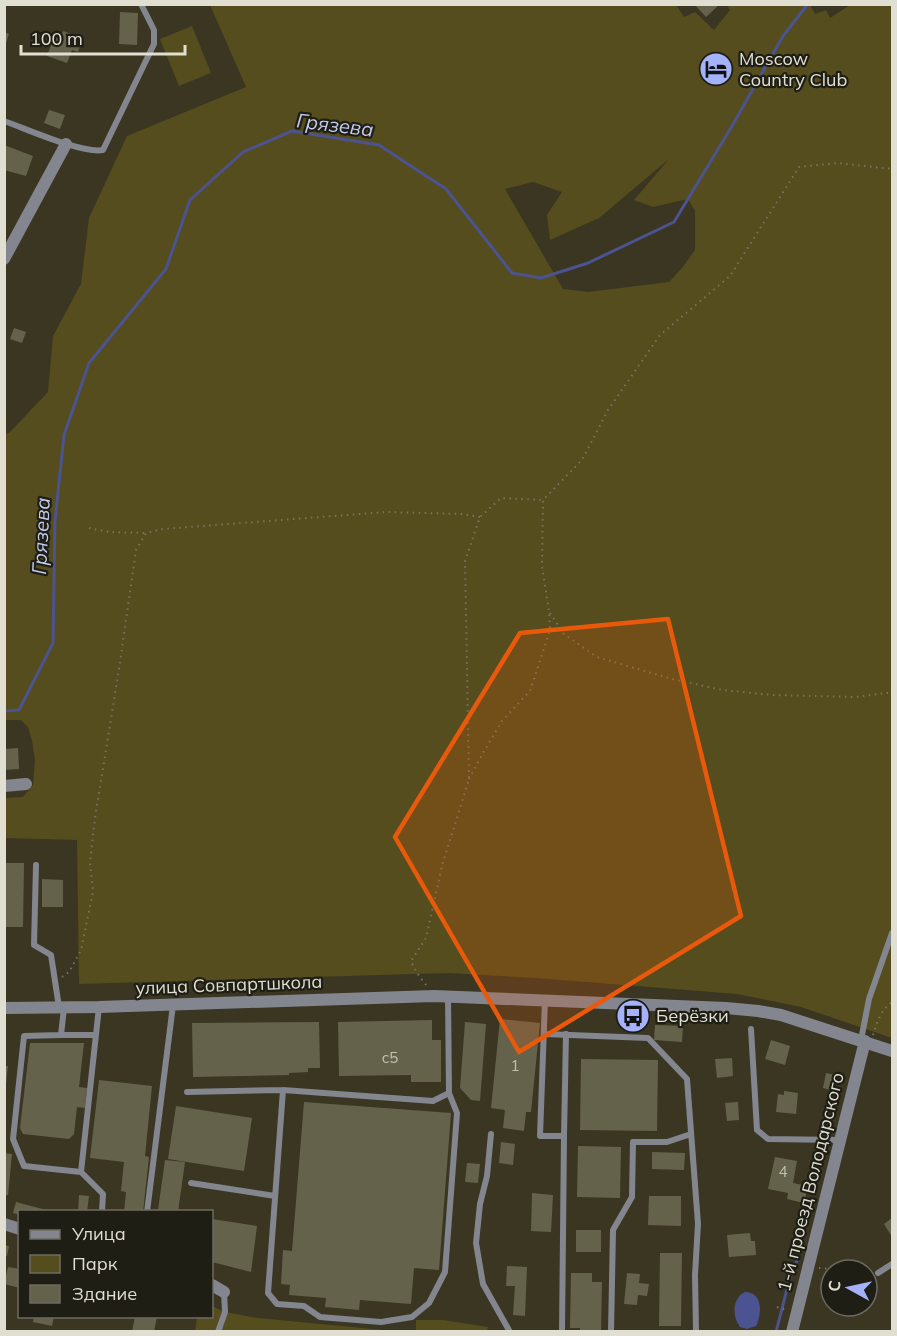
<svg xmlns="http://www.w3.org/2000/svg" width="897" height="1336" viewBox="0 0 897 1336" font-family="Mulish,sans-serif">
	<rect width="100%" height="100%" fill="#3a3622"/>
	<path fill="#554d1d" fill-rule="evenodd" d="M210,5H676L684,17L695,12L714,30L730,10L727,5H810L815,14L826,10L830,18L850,5H892V1038L801,1007L737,994L536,978L449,973L79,984L77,840L5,838L4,798L23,797L33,785L35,760L32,741L28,727L21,720H5V434L9,433L48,392L53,336L81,284L89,218L127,136L246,87ZM669,159L634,200L653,207L688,199L695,211V250L682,268L669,282L588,292L563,289L505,189L533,182L562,192L547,215L550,240L599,218Z
		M192,26L211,73L179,86L160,39Z
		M212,1306L225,1312L258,1318L394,1331L195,1332L197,1317L212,1316Z
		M416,1320H443L488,1327L487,1331H416Z"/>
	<path fill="#4b5390" d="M745,1292C763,1292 762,1314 756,1326L747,1329L740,1327C732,1316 732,1298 745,1292Z"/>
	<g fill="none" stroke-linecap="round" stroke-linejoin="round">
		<path stroke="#4b5390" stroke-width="3" d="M4,711L19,710L53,643L55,521L64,435L89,363L166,269L190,200L243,152L292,131L379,145L446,189L512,273L541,278L588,263L674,222L732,126L783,36L808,4
			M776,1332L792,1270L797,1261"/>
	</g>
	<path fill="#65624b" d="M694,4H720L706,17Z
		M120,12L138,13L137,45L119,44Z
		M63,31L83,38L78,52L72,50L67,63L47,56L54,37L60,39Z
		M4,32L9,34L5,46H4Z
		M49,110L65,115L60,129L44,123Z
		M4,145L33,156L26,176L4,170Z
		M14,328L26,332L22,343L10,339Z
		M18,748L19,769L4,770V749Z
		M4,863H24L23,927H4Z
		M42,879L63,880V907H42Z
		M500,1019L540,1023L531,1112H526L524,1131L503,1128L505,1110L491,1108Z
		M432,1020V1040H441V1082H411V1075L339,1076L338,1022Z
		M319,1022L320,1068H308V1072L289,1073V1075L193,1077L192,1023Z
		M465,1022L486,1024L480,1101L471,1100L460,1088Z
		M655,1025L683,1026L682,1042L654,1040Z
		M771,1040L790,1046L785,1065L765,1059Z
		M30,1043H84L79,1087L87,1088L85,1108L77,1107L74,1134L69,1139L23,1134L20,1128Z
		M732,1058L733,1076L717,1078L715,1059Z
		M581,1059L658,1060L657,1131L580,1130Z
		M4,1066H8L6,1084H4Z
		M826,1073L835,1075L831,1090L823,1088Z
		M99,1080L152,1086L145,1156L149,1157L143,1212H124L126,1192L121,1191L124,1162L90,1158Z
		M784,1091L798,1093L796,1114L776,1112L778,1094L784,1095Z
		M304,1102L451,1113L439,1270L414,1268L411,1304L360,1300L359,1310L325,1307L326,1298L289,1295L290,1285L281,1284L283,1250L292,1251Z
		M738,1102L739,1120L727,1121L725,1103Z
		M176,1106L252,1118L244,1171L168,1159Z
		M501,1142L515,1144L513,1165L499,1163Z
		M578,1146L621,1147L620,1198L577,1197Z
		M652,1152L685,1153L684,1170L652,1169Z
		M4,1153L12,1154L8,1195H4Z
		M775,1157L797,1161L793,1183L808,1186L804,1203L787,1199L788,1193L768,1189Z
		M165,1160L185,1162L178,1212L158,1210Z
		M467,1163L480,1164L478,1183L465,1182Z
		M532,1193L553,1195L551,1232L531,1231Z
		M79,1195L89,1196L87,1212H78Z
		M649,1196H681V1226L648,1225Z
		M16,1202L50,1211V1212H20V1215L13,1213Z
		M892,1218V1237L884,1224Z
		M212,1219L257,1226L251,1272L212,1262Z
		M576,1230H601V1252H576Z
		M750,1233L751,1241H755L756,1255L729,1257L727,1235Z
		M4,1245L9,1246L7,1256L4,1255Z
		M660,1253H682L681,1326H659Z
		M507,1266L527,1267L525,1316L513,1315L515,1286H506Z
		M8,1267L20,1269V1288L4,1284Z
		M571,1273H592V1282H602L601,1332H580V1328H570Z
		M627,1273L640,1274L639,1283L649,1284L647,1296L638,1295L637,1305L624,1304Z
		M34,1316H54L52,1326L33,1322Z
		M135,1316H157L154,1332H132Z"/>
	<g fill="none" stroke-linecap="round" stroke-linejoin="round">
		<path stroke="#787463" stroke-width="2" stroke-dasharray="1.5 4.5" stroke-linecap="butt" d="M89,528L109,532L146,533
			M550,613L564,634L597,657L672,679L722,690L773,695L855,697L886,693H892
			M469,779L483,753L502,721L530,691L550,630L549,611L542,566L543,500L582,460L608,410L660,335L730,276L799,167L838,163L892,169
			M62,977L69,972L81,950L93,892L90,862L95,818L119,669L136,550L146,533L163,529L386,512L462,514L480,517
			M426,985L417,973L411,961L426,938L442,866L469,779L465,561L480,517L501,498L543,500
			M873,1035C877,1022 881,1010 892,1002
			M819,1268L843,1270
			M777,1307L787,1310"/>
		<path stroke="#83858f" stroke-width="6" d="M4,121C27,129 82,154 103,150L154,44V30L141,4
			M36,865L34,945L51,955L59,1007
			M545,1000L540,1136H564L562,1332
			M64,1008L61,1035L24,1036L13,1139L24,1166L81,1172L99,1007
			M751,1029L757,1130L768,1139L840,1140
			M544,1034L648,1038L687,1079L698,1224L695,1275L696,1332
			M61,1035H96
			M861,1040L869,999L892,933
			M283,1090L268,1293L277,1304L304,1306L320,1317L381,1322L412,1317L429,1303L445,1272L457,1113L449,1093L448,996
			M187,1092L283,1090L433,1101L449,1093
			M491,1134L487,1176L480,1204L476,1243L483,1284L510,1332
			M564,1136L566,1034
			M81,1172L103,1194L102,1212
			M191,1183L275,1196
			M147,1212L173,1005
			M878,1273L892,1264
			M218,1332L225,1312L224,1292
			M611,1332L613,1230L632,1197L633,1142H667L691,1134"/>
		<path stroke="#83858f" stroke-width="12" d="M4,259L66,144
			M4,786L26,784
			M4,1224L20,1229
			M212,1285L224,1292
			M792,1332L865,1041"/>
		<path stroke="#83858f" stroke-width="12" d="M4,1008L99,1007L434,996L726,1008L758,1011L781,1015L892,1051"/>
	</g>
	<path fill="#e8590c" fill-opacity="0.2" stroke="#e8590c" stroke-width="4.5" stroke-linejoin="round" d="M668,619L741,916L519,1052L395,837L520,633Z"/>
	<defs>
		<symbol id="hotel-disc" viewBox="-11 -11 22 22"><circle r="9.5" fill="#a4b2fc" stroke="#1f1e15"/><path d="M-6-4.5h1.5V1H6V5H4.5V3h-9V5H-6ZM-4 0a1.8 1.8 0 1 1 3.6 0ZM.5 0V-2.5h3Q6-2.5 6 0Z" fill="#111"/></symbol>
		<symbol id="bus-disc" viewBox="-11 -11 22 22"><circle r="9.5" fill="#a4b2fc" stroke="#1f1e15"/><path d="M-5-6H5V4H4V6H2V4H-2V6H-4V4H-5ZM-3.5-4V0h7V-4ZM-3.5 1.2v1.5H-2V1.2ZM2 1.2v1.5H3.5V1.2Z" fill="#111"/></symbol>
	</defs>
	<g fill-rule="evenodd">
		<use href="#hotel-disc" x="697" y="50" width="38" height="38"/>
		<use href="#bus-disc" x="614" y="997" width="38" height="38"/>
	</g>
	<g text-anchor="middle" stroke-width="4.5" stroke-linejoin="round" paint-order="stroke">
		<g font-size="15" fill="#c2c0b0">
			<text x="390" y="1063">с5</text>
			<text x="515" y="1071">1</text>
			<text x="783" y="1177">4</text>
		</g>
		<g font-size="18" fill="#e1dfd2" stroke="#1f1e15" text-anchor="start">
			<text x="739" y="65">Moscow<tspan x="739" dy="21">Country Club</tspan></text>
			<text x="656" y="1022">Берёзки</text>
		</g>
		<g font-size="18" fill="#e1dfd2" stroke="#1f1e15">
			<text transform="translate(229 985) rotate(-2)" y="6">улица Совпартшкола</text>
			<text transform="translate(811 1182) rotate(-76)" y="6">1-й проезд Володарского</text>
		</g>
		<g font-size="20" font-style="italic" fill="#c4ccf0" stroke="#1f1e15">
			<text transform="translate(335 125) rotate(7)" y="7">Грязева</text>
			<text transform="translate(41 536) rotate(-87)" y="7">Грязева</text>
		</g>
	</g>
	<rect width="897" height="1336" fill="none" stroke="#e1dfd2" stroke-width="12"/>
	<rect x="18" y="1210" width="195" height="108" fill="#1f1e15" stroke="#6d6b61" stroke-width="1.5"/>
	<rect x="30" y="1230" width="30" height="9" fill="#83858f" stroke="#6d6b61" stroke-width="1.5"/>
	<text x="72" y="1240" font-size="18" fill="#e1dfd2">Улица</text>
	<rect x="30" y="1255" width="30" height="18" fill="#554d1d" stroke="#6d6b61" stroke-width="1.5"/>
	<text x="72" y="1270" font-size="18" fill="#e1dfd2">Парк</text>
	<rect x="30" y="1285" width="30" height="18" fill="#65624b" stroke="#6d6b61" stroke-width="1.5"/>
	<text x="72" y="1300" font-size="18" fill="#e1dfd2">Здание</text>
	<g transform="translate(849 1288) rotate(278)"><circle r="28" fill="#1f1e15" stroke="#6d6b61" stroke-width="1.5"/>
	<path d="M0-4.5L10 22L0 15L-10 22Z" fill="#a4b2fc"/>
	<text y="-9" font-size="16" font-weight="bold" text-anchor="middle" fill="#e1dfd2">С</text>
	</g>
	<path d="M21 45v9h164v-9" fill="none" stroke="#e1dfd2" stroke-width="3"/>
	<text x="30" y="45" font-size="18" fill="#e1dfd2" stroke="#1f1e15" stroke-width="4.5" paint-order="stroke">100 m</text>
</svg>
